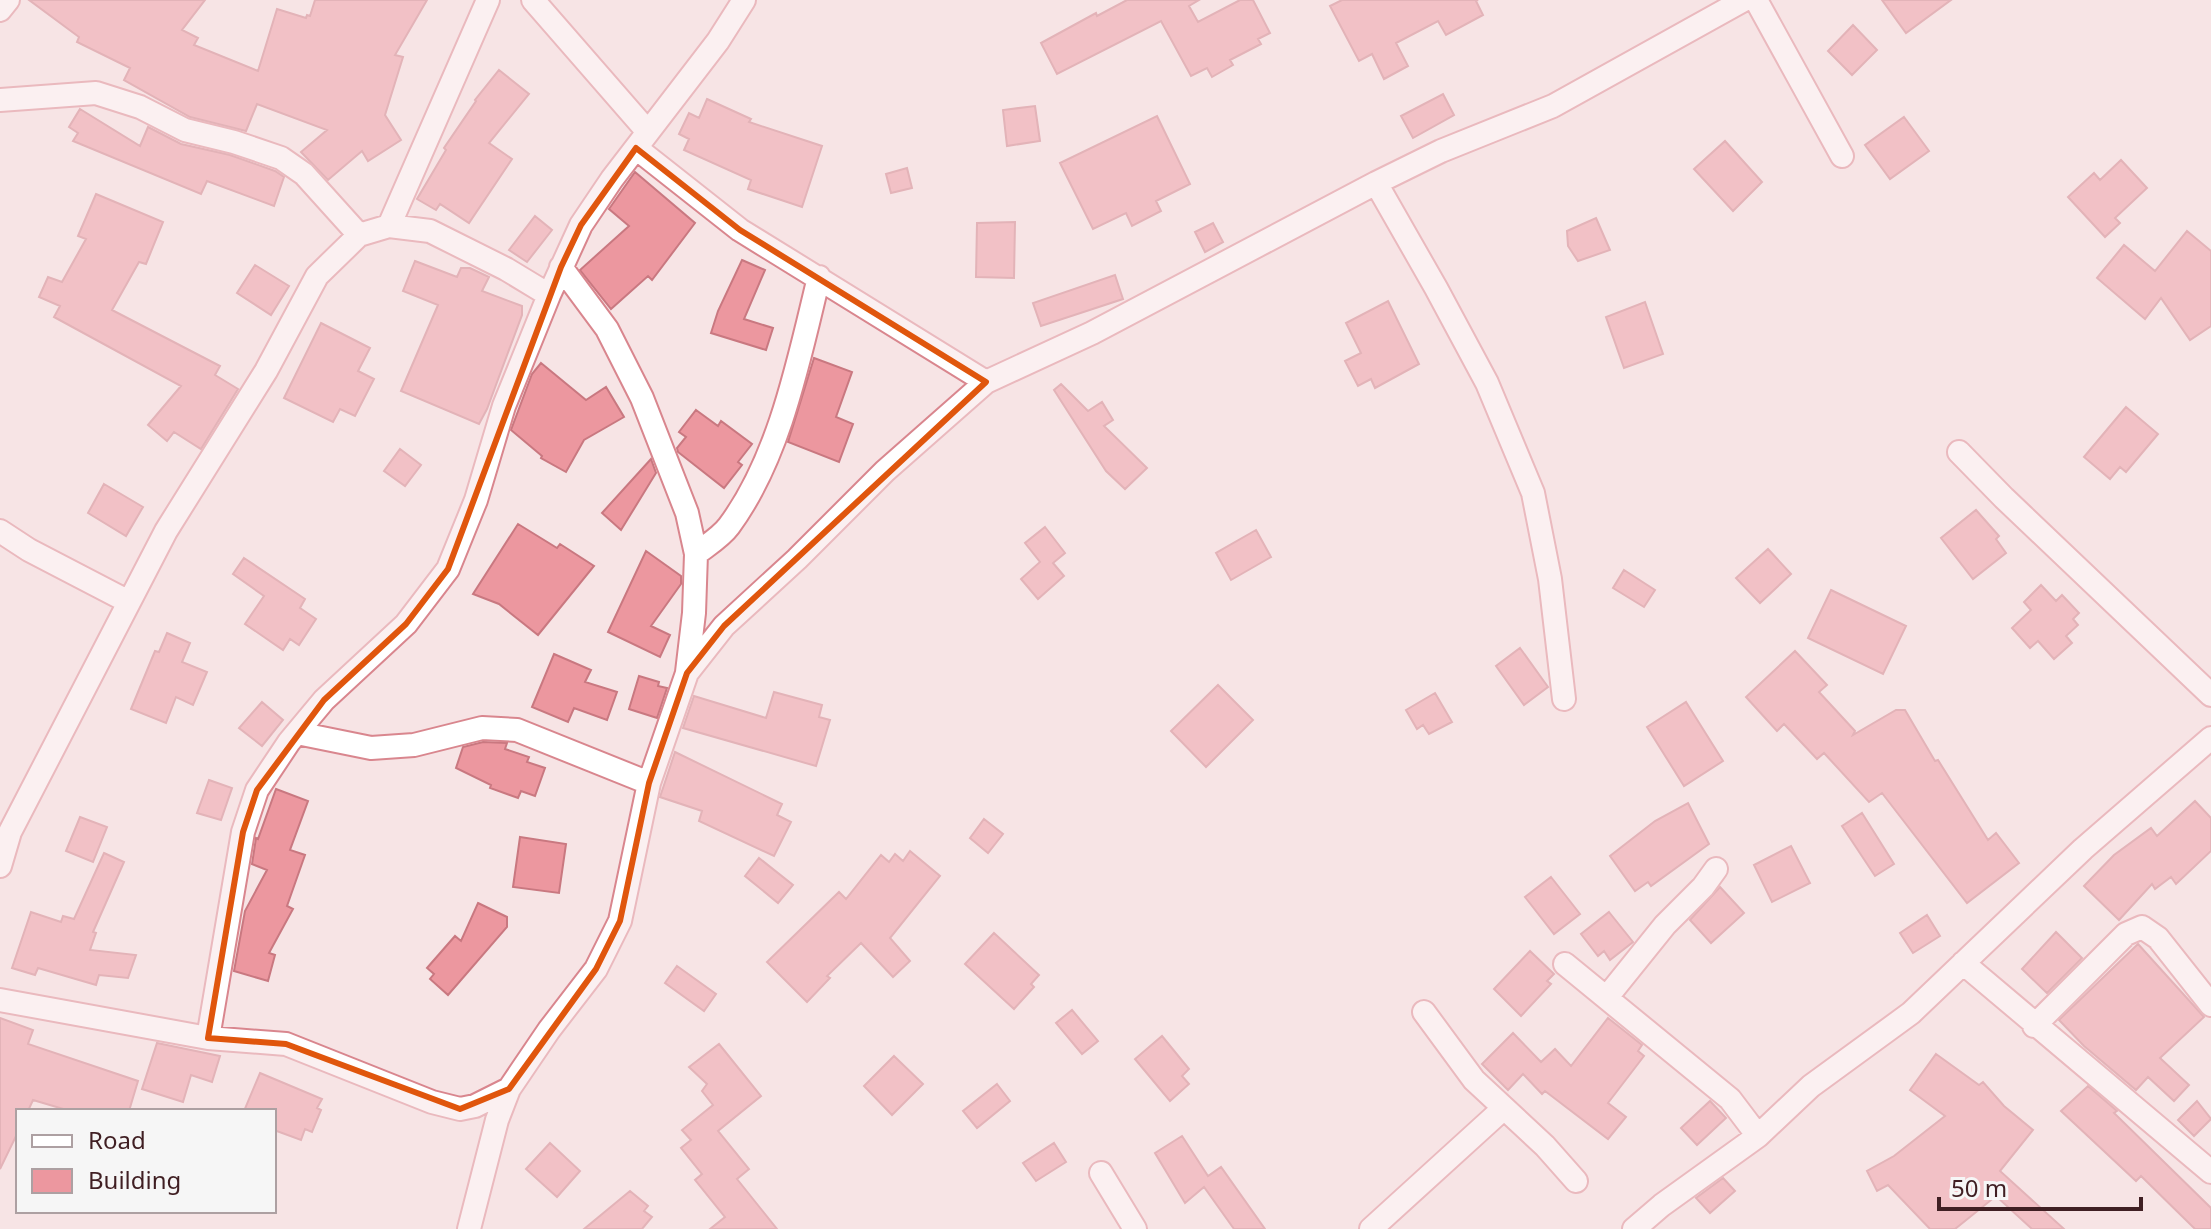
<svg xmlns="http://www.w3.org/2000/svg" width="2211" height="1229" viewBox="0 0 2211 1229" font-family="'Noto Sans',sans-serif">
	<rect width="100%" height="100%" fill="#f7e4e5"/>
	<path fill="#ec979f" stroke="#c97880" stroke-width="2" d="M29,0H205L182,30L198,38L194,45L258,71L277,9L306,18L307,15L310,16L315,0H427L395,55L403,57L385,115L401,140L368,161L362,151L328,180L301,152L327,130L257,104L246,131L190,117L124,80L130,68L77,42L79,37Z
		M1127,0H1199L1189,6L1198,22L1240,0H1253L1270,33L1258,39L1261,44L1230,60L1233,65L1212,77L1207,68L1191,76L1161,21L1057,74L1041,43L1096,13L1097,16Z
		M1342,0H1478L1476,1L1483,15L1446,35L1438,21L1396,43L1408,66L1384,79L1372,54L1359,61L1330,6Z
		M1882,0H1951L1906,33Z
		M1853,25L1877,50L1852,75L1828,51Z
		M499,70L529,94L489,143L512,159L469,223L440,204L436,210L417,199L446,150L444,148L476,101L475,100Z
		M1443,94L1454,115L1413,138L1401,116Z
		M707,99L751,119L749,122L822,146L802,207L748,189L751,180L684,150L689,139L679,134L689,113L699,118Z
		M1035,106L1040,141L1007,146L1003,110Z
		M80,109L140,146L148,127L181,144L230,155L275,171L284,177L274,206L207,181L201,194L73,141L78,133L69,127Z
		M1157,116L1190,184L1156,201L1161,211L1132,226L1126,213L1093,229L1060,163Z
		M1904,117L1929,151L1890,179L1865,145Z
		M1725,141L1762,182L1733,211L1694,169Z
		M2121,160L2147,188L2115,218L2120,223L2105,237L2068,197L2094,173L2100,180Z
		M907,168L912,188L891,193L886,174Z
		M635,172L695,223L652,280L648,276L611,309L580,270L629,226L609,209Z
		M96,194L163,222L146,264L139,262L112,310L220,366L215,375L238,389L201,449L174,432L167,441L148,425L181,386L54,317L60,306L39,297L48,277L62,282L86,239L78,236Z
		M535,216L552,230L527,262L509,250Z
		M1596,218L1610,250L1578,261L1568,246L1567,231Z
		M1015,222L1014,278L976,277L977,223Z
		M1213,223L1223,242L1205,252L1195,232Z
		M2187,231L2211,251V326L2190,340L2161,298L2145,319L2097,278L2124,245L2155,271Z
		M742,260L765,270L744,319L773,328L766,350L711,333L718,311Z
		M415,261L457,277L461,268H470L489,277L482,291L522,306V315L487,409L479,424L401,391L438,305L403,291Z
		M255,265L289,286L271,315L237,293Z
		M1115,275L1123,299L1041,326L1033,303Z
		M1388,301L1419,364L1375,388L1371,379L1358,386L1345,361L1361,353L1346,323Z
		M1645,302L1663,354L1624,368L1606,317Z
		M321,323L370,348L358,371L374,379L355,416L340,409L333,422L284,398Z
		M814,358L852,372L836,417L853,424L839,462L788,442Z
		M541,363L586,400L606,387L624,417L584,440L566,472L541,458L542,456L511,430L532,374Z
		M1061,384L1088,411L1102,402L1113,420L1104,426L1147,468L1125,489L1106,471L1054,390Z
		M2126,407L2158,434L2126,472L2120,467L2110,479L2084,457Z
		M696,410L718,426L721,421L752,444L738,462L742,465L724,488L678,452L677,448L686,437L679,432Z
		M400,449L421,465L405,486L384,471Z
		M651,459L656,473L621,530L602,513Z
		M104,484L143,507L126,536L88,513Z
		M1976,510L1999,536L1996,539L2006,553L1973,579L1941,538Z
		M518,524L557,548L560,544L594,566L538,635L499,604L473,594Z
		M1045,527L1065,553L1053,563L1064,576L1038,599L1021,579L1040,562L1025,543Z
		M1256,530L1271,557L1231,580L1216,553Z
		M1768,549L1791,574L1760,603L1736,578Z
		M646,551L681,576V584L651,626L670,635L660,657L608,632Z
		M244,558L305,599L300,608L316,619L299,645L290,639L283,650L245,624L264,596L233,574Z
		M1624,570L1655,590L1644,607L1613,588Z
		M2041,585L2056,601L2062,595L2079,613L2073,619L2078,625L2066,636L2072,643L2054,659L2038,641L2030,648L2012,628L2031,610L2024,602Z
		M1831,590L1906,626L1883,674L1808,638Z
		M167,633L190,643L182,662L207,672L193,705L176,697L166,723L131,709L155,651L159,652Z
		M1520,648L1548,687L1524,705L1496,666Z
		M1795,651L1827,685L1819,692L1855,731L1853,735L1896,710H1905L1935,761L1938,760L1988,840L1996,833L2019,863L1967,903L1882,793L1869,802L1824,753L1817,759L1784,724L1777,731L1746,697Z
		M554,654L591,670L585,682L617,692L607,720L574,708L568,722L532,707Z
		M639,676L659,682L658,686L667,688L657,718L629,709Z
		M1218,685L1253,720L1206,767L1171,731Z
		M774,692L822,705L819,717L830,720L816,766L683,728L694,696L766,718Z
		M1435,693L1452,722L1429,734L1423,725L1417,729L1406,710Z
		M262,702L283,720L262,746L239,728Z
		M1686,702L1723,761L1684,786L1647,727Z
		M483,742L507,743L505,749L529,757L527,762L545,768L535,796L521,791L518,798L490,788L491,785L456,768L463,747Z
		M675,752L782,804L777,815L791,822L774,856L699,821L702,811L660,797Z
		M209,780L232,788L221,820L197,813Z
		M276,789L308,801L290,850L305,855L287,906L293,909L269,953L275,955L268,981L234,971L245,911L267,870L252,864L256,838L258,839Z
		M2195,801L2211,818V851L2176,884L2171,877L2155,889L2152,884L2119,920L2084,886L2114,855L2151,828L2157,836Z
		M1688,803L1709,844L1651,886L1648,882L1635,891L1610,856L1655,821Z
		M1862,813L1894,864L1875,876L1842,826Z
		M80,817L107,827L93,862L66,851Z
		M984,819L1003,834L988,853L970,838Z
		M520,837L566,844L559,893L513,887Z
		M1791,846L1810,883L1772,902L1754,865Z
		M910,851L940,876L890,938L910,961L893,977L861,943L827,976L830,978L807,1002L767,962L839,892L846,899L881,855L889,862L895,854L903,861Z
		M104,853L124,862L93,932L96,933L90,950L136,955L128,978L99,975L96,985L38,968L35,975L12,968L31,912L61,922L63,916L74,919Z
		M759,858L793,885L778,903L745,876Z
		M1551,877L1580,914L1554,934L1525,897Z
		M1720,887L1744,913L1711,943L1690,920Z
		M478,903L507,917V927L448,995L430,979L434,974L427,968L455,936L461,941Z
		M1609,912L1633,942L1610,960L1604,951L1598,956L1581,934Z
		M1927,915L1940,936L1913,953L1900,933Z
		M2056,932L2082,958L2047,993L2022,969Z
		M994,933L1039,975L1031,984L1034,987L1014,1009L965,964Z
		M2138,944L2204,1017L2160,1058L2189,1085L2174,1101L2148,1077L2136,1090L2084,1046L2059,1020Z
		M1530,951L1554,974L1547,981L1551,984L1521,1016L1494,989Z
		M677,966L716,994L704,1011L665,983Z
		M1072,1010L1098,1041L1082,1054L1056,1023Z
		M0,1018L33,1030L28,1044L138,1081L129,1111H70L33,1100L28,1111H18V1132L0,1169Z
		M1608,1018L1642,1045L1638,1051L1644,1056L1608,1103L1626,1117L1608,1139L1545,1091L1542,1094L1523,1074L1508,1090L1482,1064L1513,1033L1541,1062L1555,1049L1571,1066Z
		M1162,1036L1189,1069L1182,1076L1189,1084L1170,1101L1135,1059Z
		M157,1043L220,1056L212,1082L191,1075L183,1102L142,1089Z
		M719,1044L761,1096L718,1131L749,1169L737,1179L777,1229H710L725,1217L695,1180L702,1174L681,1148L691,1140L682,1130L713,1105L702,1091L707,1084L689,1067Z
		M1936,1054L1979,1085L1983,1082L2004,1106L2033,1130L2000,1171L2064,1229H2032L1996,1196L1955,1229H1930L1888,1185L1877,1191L1867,1171L1894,1156L1945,1116L1910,1090Z
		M894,1056L923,1084L892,1115L864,1086Z
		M260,1073L322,1099L317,1108L321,1110L312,1132L305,1129L301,1140L274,1130V1111H244Z
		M997,1084L1010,1101L977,1128L963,1111Z
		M2088,1086L2117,1111L2114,1113L2211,1208V1229H2195L2141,1176L2136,1181L2061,1111Z
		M1710,1101L1726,1118L1697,1145L1681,1128Z
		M2197,1101L2211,1119L2194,1136L2178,1120Z
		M1182,1136L1208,1176L1221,1167L1265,1229H1234L1204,1187L1185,1203L1155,1153Z
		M550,1143L580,1171L557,1197L526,1169Z
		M1054,1143L1066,1162L1036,1181L1023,1163Z
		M1723,1178L1735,1191L1710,1213L1696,1198Z
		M630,1191L648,1206L644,1211L652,1217L642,1229H584Z"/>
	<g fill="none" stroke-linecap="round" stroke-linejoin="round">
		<defs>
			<path id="street" d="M533,0L648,132
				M1756,0L1842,156
				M0,10L8,0
				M0,100L96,93L140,107L185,130L234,142L281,158L304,174L359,235
				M636,148L740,230L986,382
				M1376,183L1436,288L1487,383L1533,493L1550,579L1564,699
				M389,226L488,0
				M561,267L607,329L642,398L687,513L696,554L694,613L687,672
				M1959,452L2004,498L2211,695
				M0,531L29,550L129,602
				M696,554C706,546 721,537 729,526C780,457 799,359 819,277
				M297,733L371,748L414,745L482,728L517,730L649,783
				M0,866L10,832L166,531L266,371L317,276L359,235L389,226L430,231L506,269L549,295
				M1963,963L2211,1172
				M1565,964L1730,1099L1758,1136
				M1607,997L1665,925L1703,887L1716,869
				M0,1000L208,1038L286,1044L432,1102L460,1109L475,1106L509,1089
				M1424,1012L1474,1080L1545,1146L1576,1181
				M2034,1026L2126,934L2142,927L2158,938L2211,1005
				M208,1038L243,832L257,790L289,742L324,700L406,624L448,569L476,500L504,406L549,295L581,225L612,179L718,41L744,0
				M1101,1173L1135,1229
				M469,1229L497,1120L509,1089L549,1030L596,969L620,921L649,783L687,673L724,626L797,559L885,471L986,382L1092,333L1376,183L1441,151L1553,106L1744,0
				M1371,1229L1504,1108
				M1634,1229L1662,1205L1758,1136L1811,1086L1911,1013L2083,849L2211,738"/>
		</defs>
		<use href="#street" stroke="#d9868e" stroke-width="26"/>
		<use href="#street" stroke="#fff" stroke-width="22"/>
	</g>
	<path d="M0 0H2211V1229H0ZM636,148L740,230L986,382L724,626L687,673L649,783L620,921L596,969L509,1089L460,1109L286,1044L208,1038L243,832L257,790L324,700L406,624L448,569L561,267L581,225Z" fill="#f7e4e5" fill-opacity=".55" fill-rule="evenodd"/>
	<path fill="none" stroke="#e0560d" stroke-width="6" stroke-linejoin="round" d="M636,148L740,230L986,382L724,626L687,673L649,783L620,921L596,969L509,1089L460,1109L286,1044L208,1038L243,832L257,790L324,700L406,624L448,569L561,267L581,225Z"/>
	<rect x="16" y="1109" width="260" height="104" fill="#f6f6f6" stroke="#ada0a2" stroke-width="2"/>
	<rect x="32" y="1135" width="40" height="12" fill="#ffffff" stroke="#ada0a2" stroke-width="2"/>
	<text x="88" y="1149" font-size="24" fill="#401f23">Road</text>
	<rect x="32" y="1169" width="40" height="24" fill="#ec979f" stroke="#ada0a2" stroke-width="2"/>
	<text x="88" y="1189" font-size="24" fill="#401f23">Building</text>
	<path d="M1939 1197v12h202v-12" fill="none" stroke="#401f23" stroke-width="4"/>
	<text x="1951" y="1197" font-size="24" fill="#401f23" stroke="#f6f6f6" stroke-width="6" paint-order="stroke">50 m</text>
</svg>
